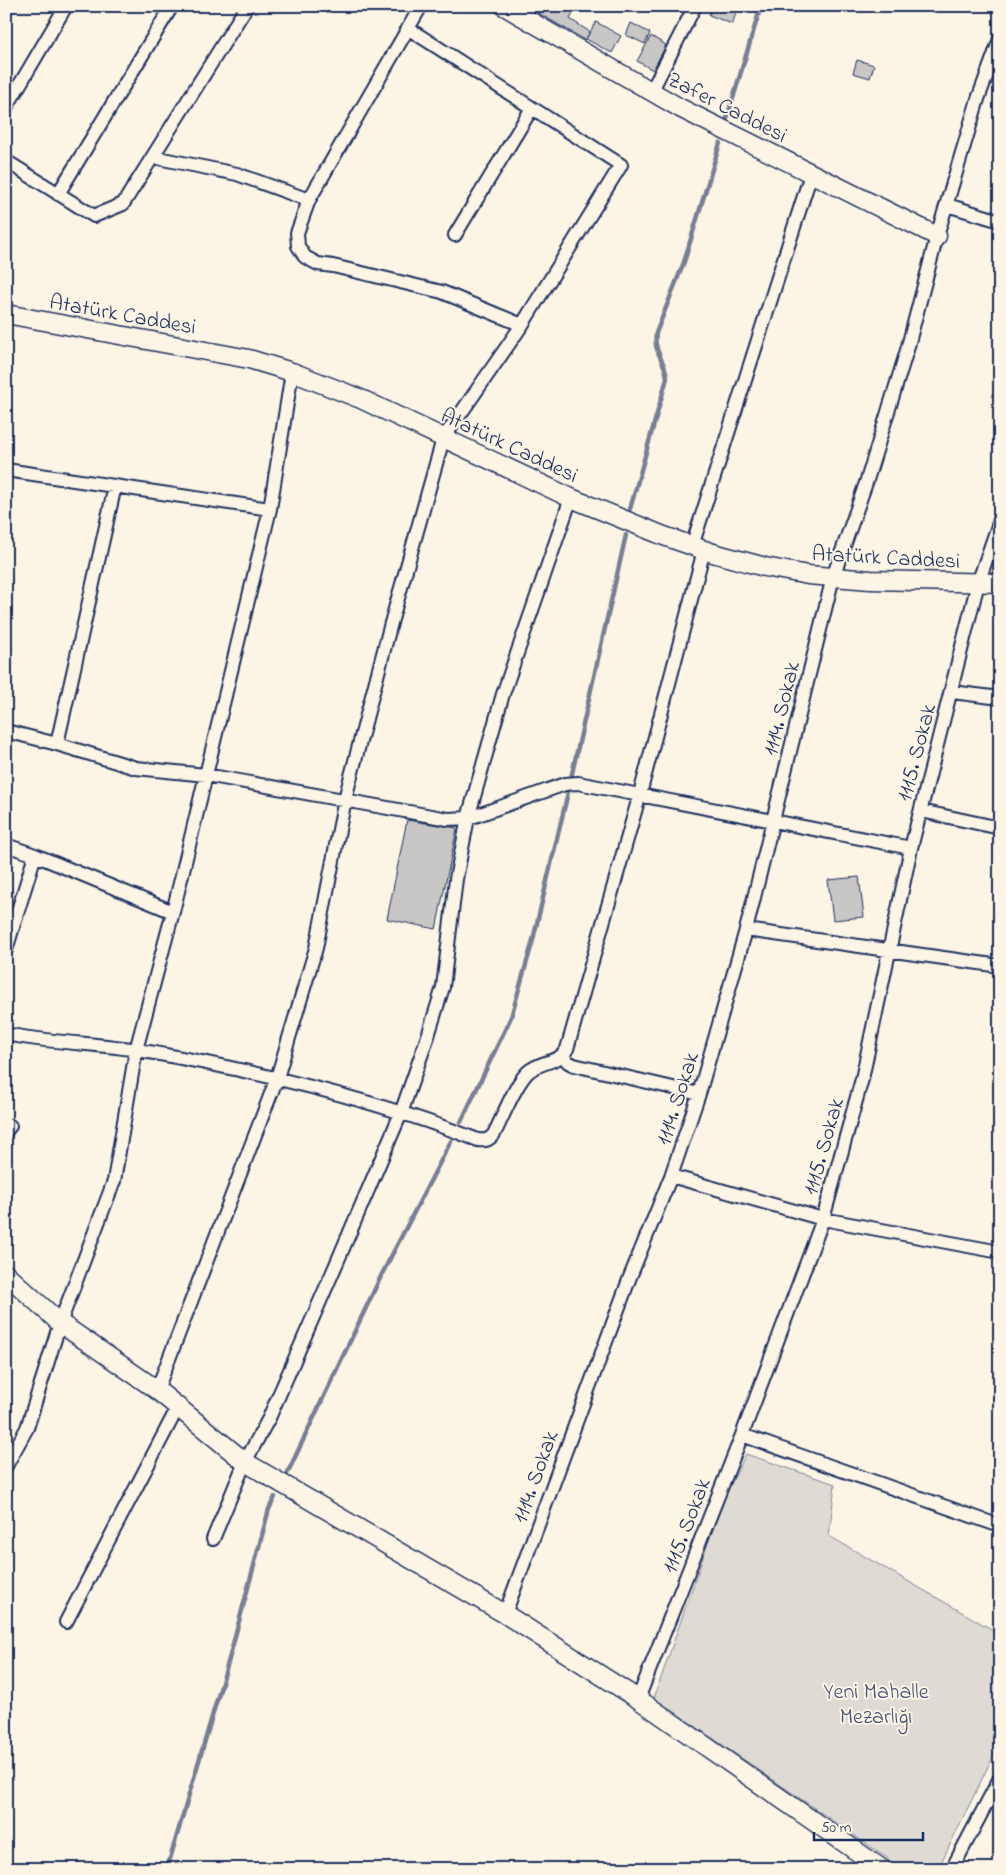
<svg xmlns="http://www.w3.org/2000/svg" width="1006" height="1875" viewBox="0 0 1006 1875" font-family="'Indie Flower',sans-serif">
	<rect width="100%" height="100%" fill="#fcf5e5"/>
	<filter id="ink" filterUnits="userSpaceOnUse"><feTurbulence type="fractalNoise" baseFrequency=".02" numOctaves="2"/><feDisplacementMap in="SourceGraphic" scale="10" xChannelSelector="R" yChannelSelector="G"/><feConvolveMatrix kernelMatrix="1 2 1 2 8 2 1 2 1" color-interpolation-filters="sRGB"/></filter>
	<g filter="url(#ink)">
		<path fill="#dfdbd4" stroke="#7d8599" d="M746,1454L835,1484L829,1536L1000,1634V1742L938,1869H903L654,1698L723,1500Z"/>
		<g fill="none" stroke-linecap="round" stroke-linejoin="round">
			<path stroke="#767f94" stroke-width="4.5" d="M727,118L761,6
				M630,509L667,378C665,359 653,353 656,333L684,262L720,143
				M571,778L626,535
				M461,1122L511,1017L532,944L569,788
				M287,1474L382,1274L451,1141
				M167,1869L229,1659L269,1509L275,1497"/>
		</g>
		<path fill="#c8c7c6" stroke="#1b2f5e" d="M526,6H565L574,12L570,19L590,32L585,40Z
			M712,6H739L732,24L709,15Z
			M596,22L621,36L612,53L586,39Z
			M631,23L650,33L645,44L626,35Z
			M651,36L666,45L653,70L637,61Z
			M857,60L874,65L870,78L853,73Z
			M407,820L457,828L436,929L387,919Z
			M859,877L864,917L833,920L828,880Z"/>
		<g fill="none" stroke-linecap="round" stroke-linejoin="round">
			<defs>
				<path id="street" d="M421,6L309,200L297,233L298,246L305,257L318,264L333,266L442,292L522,325
					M651,92L695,6
					M6,108L66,6
					M153,157L237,174L309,200
					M6,161L94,216L123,204L247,6
					M58,194L172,6
					M947,205L1000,221
					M455,235L532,108
					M6,470L270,509
					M692,546L811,174
					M952,692L1000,698
					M6,731L57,744L115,486
					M57,744L136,768L206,775L448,819L468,818L478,815L565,784L578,783L911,848
					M921,811L1000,828
					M6,845L35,855L173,912
					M746,930L1000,966
					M6,950L35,855
					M6,1034C50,1043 94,1043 138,1050C251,1070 372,1098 478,1140C486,1141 489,1140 494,1134C503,1117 515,1084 528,1072C541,1060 559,1064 567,1049L640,794L704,550
					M563,1056L568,1062L574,1065L699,1094
					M6,1131L10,1126
					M671,1176L823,1219L1000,1252
					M157,1390L277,1078L316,948L345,799L391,623L443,439L522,325L621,165L409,29
					M742,1435L1000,1526
					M6,1466L27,1428L60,1323L114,1181L136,1050L173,912L270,509L292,372
					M213,1539L245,1462L269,1418L335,1267L401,1113L428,1036L443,987L456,879L468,818L503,694L571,498
					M505,1614L630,1277L671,1176L699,1094L746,930L833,577L867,480L907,350L937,236L978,99L1000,39
					M66,1622L178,1407
					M638,1699L742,1435L823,1219L862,1079L911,848L978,583L1000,520
					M952,1869L1000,1778"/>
				<path id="secondary" d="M504,6L680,108L937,236
					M6,314L249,359L292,372L361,399L571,498L664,536L713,553L765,567L808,575L871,580L1000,583
					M6,1274L60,1323L157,1390L245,1462L505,1614L638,1699L882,1869"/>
			</defs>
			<use href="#street" stroke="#1b2f5e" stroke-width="16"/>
			<use href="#secondary" stroke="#1b2f5e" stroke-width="21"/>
			<use href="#street" stroke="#fcf5e5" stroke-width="12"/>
			<use href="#secondary" stroke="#fcf5e5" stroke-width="18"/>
		</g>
	</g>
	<g text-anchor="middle" stroke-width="4" stroke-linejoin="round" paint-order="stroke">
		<g font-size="22" fill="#1b2f5e" stroke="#fcf5e5">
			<text transform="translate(728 106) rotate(27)" y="8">Zafer Caddesi</text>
			<text transform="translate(123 313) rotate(10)" y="8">Atatürk Caddesi</text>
			<text transform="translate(510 444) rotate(25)" y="8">Atatürk Caddesi</text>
			<text transform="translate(886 556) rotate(3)" y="8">Atatürk Caddesi</text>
			<text transform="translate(780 708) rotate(-76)" y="8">1114. Sokak</text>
			<text transform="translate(915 752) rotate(-75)" y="8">1115. Sokak</text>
			<text transform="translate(676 1098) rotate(-72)" y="8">1114. Sokak</text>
			<text transform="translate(822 1146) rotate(-74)" y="8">1115. Sokak</text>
			<text transform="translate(534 1476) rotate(-70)" y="8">1114. Sokak</text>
			<text transform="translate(685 1525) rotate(-69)" y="8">1115. Sokak</text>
		</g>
		<g font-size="22" fill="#425176" stroke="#fcf5e5">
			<text x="876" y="1698">Yeni Mahalle<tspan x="876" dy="25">Mezarlığı</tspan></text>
		</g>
	</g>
	<rect width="1006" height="1875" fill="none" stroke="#fcf5e5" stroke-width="25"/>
	<rect x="12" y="12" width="981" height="1850" fill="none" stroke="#1b2f5e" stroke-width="2" filter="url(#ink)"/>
	<path d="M814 1832v8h109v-8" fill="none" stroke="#1b2f5e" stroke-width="2.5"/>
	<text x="821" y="1832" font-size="15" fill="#1b2f5e" stroke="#fcf5e5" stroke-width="4" paint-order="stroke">50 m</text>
</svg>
